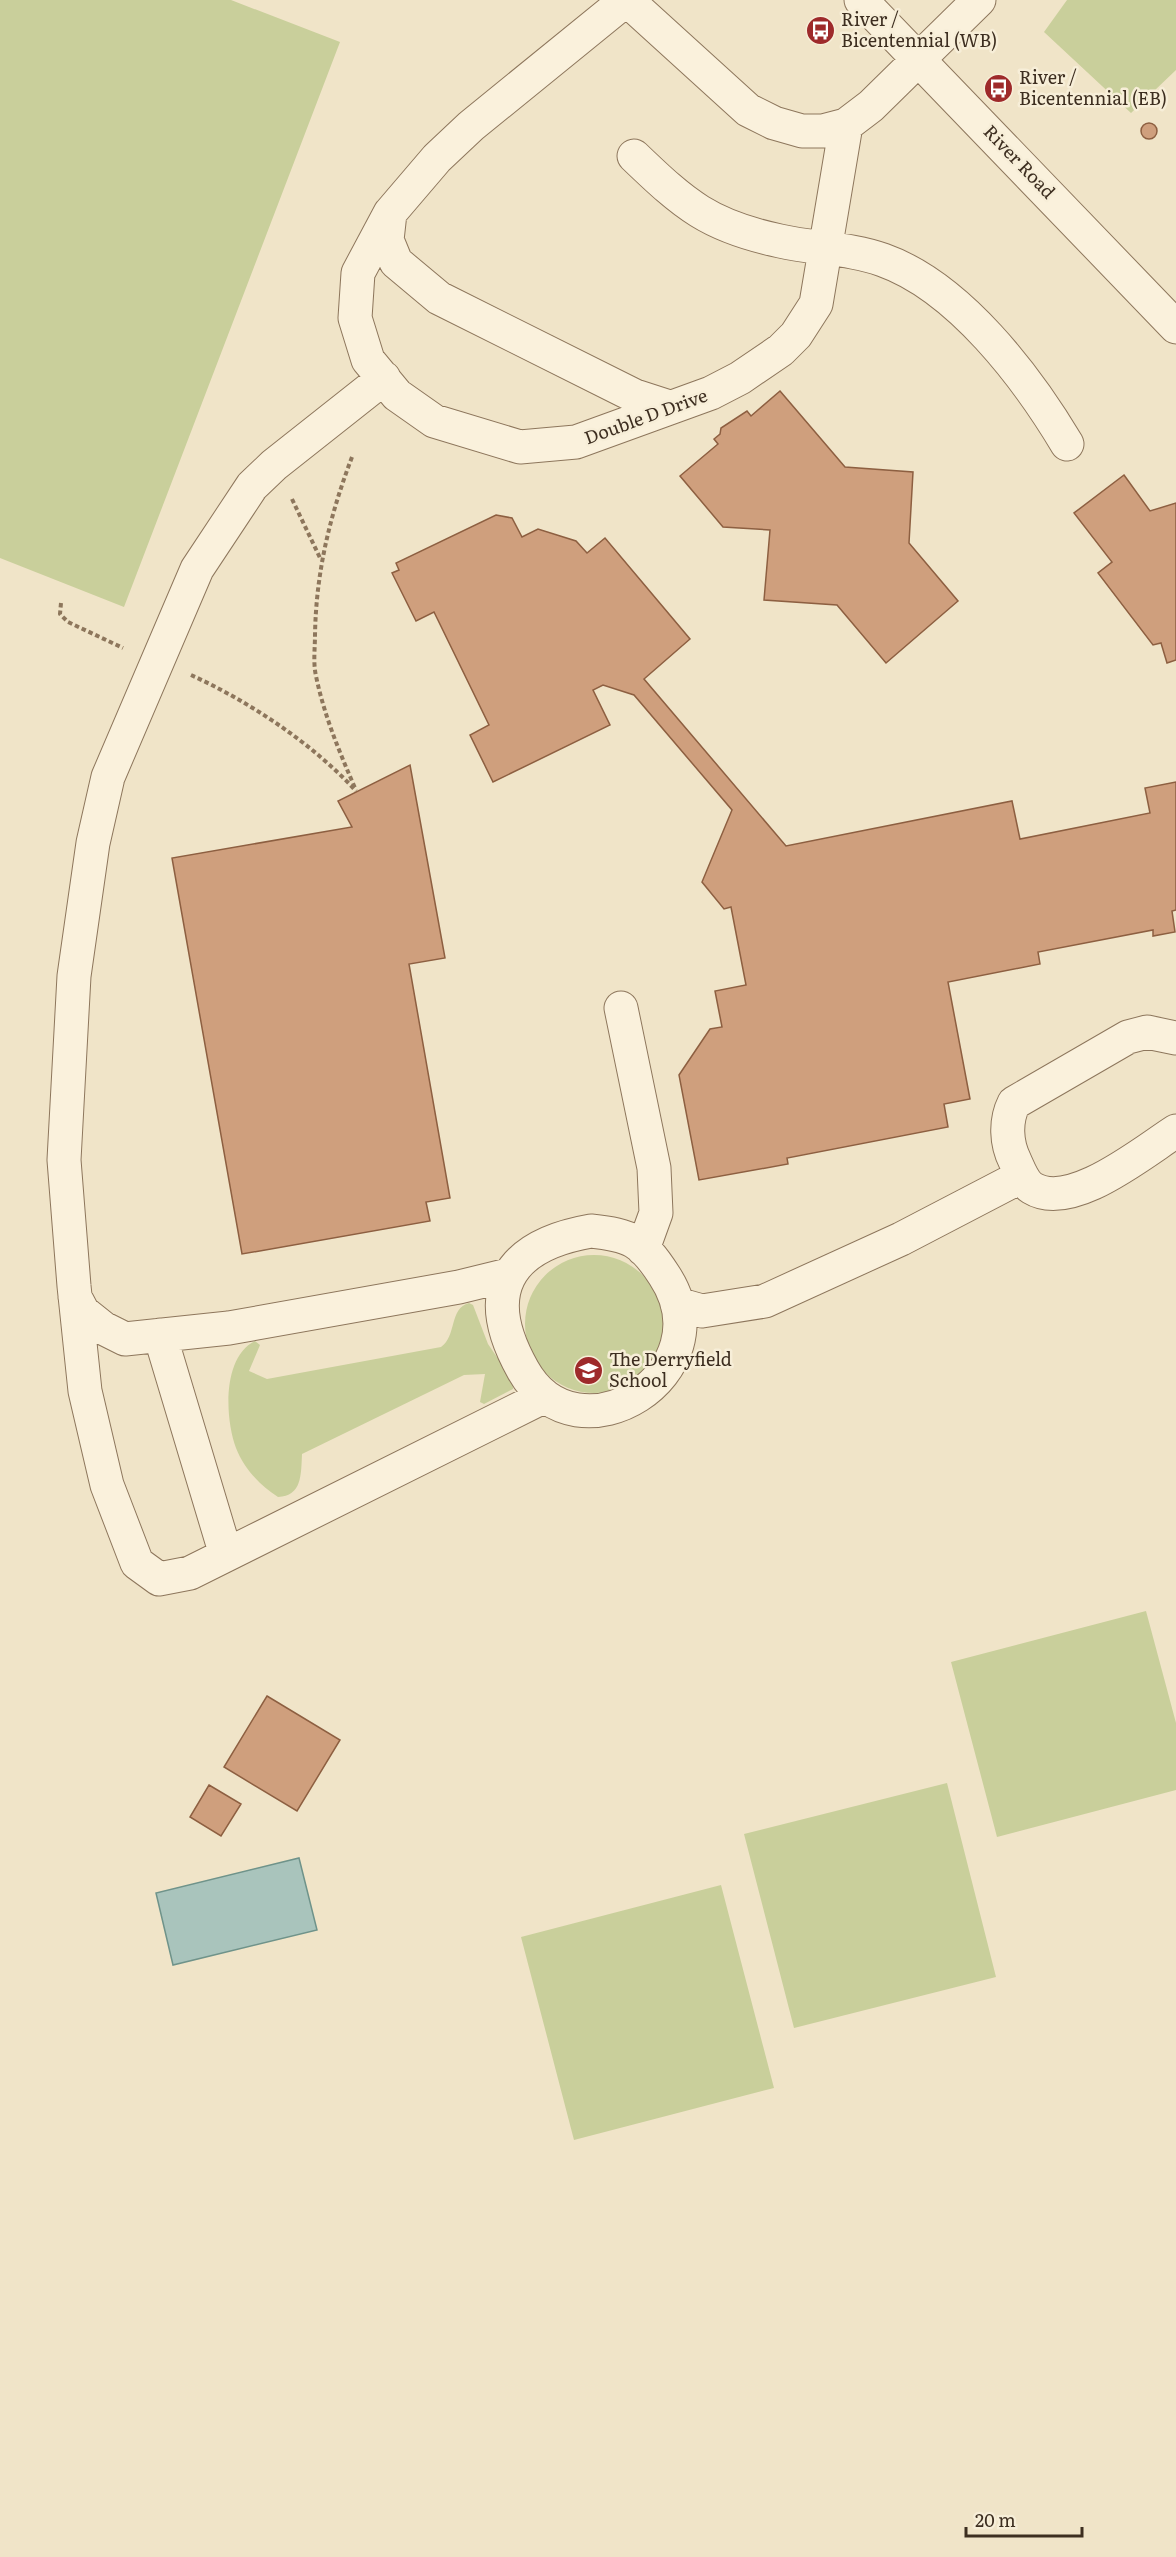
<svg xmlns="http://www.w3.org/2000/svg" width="1176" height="2557" viewBox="0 0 1176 2557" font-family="Literata,serif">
	<rect width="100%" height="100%" fill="#f0e4c8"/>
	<path fill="#c9cf9b" d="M0,0H231L340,42L124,607L0,558Z
		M1067,0H1176V70L1131,113L1044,32Z
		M525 1324a69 69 0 1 1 138 0a69 69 0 1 1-138 0Z
		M469,1303L473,1305L488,1344L514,1382L513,1389L484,1404L480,1402L485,1374L464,1375L302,1454C301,1475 302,1496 278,1497C260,1485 244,1469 236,1448C225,1419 222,1357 255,1341L260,1345L249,1371L267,1379L441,1347C457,1336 449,1308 469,1303Z
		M1146,1611L1176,1723V1790L997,1837L951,1662Z
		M947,1783L996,1977L794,2028L744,1834Z
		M721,1885L774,2088L574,2140L521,1937Z"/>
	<path fill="#a9c4bc" stroke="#6f938a" stroke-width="1.5" d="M299,1858L317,1930L173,1965L156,1893Z"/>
	<path fill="#cf9f7d" stroke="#8d5f41" stroke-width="1.5" d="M1141 131a8 8 0 1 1 16 0a8 8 0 1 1-16 0Z
		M780,391L845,467L913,472L909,543L958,601L886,663L837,605L764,600L770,530L723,527L680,476L718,444L714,439L720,434L721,428L747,411L751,416Z
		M1124,475L1150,511L1176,503V660L1167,663L1161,643L1153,645L1098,573L1112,562L1074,513Z
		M496,515L512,518L522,537L538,529L576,541L587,553L605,538L690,639L644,679L786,846L1012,801L1020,839L1150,813L1145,788L1176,782V910L1172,911L1175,932L1153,936V930L1038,952L1040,964L948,982L970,1099L944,1104L948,1127L787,1158L788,1164L699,1180L679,1075L710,1029L722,1027L715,991L746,985L731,907L724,909L702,882L732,810L634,695L603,685L593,690L610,725L493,782L470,735L489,725L434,612L416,621L392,573L399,570L396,563Z
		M410,765L445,958L409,964L450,1198L426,1202L430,1221L242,1254L172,858L352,827L338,801Z
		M267,1696L340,1740L297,1811L224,1767Z
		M209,1785L241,1804L221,1836L190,1817Z"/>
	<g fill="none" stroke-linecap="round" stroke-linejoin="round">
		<defs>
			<path id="minor" d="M626,0L471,126L437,158L390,213L358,273L355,318L368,360L397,395L434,421L520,447L576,442L711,393L740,378L781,350L796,335L816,304L846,125
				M627,0L748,110L774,123L802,131H823L846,125L871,106L979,0
				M861,0L1176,327
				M634,156C685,205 709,226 780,241C815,249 850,248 883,260C959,287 1027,377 1067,444
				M390,213L387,240L396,262L439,298L635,396L669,407
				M384,378L274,465L252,486L197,569L108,777L93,843L74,976L64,1160L74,1286L85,1391L107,1485L137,1563L159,1579L190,1573L543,1397
				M621,1008L654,1168L656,1213L643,1249
				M1176,1038L1147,1032L1128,1037L1014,1103C1005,1121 1006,1143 1015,1161C1019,1170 1024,1183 1032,1188C1071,1212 1143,1152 1176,1131
				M591,1231C631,1235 642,1241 664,1275C729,1373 577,1467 523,1370C480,1294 505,1246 591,1231Z
				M75,1297L83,1312L103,1328L125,1339L229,1328L459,1287L508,1275
				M677,1304L702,1311L765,1301L901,1239L1022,1176
				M160,1335L226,1555"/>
		</defs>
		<use href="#minor" stroke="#8d765c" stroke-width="35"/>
		<path stroke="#8d765c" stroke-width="4" stroke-dasharray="4.5 3" stroke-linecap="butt" d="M352,457C330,515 316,572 315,635C315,648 313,663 316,676C324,715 339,751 355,788
			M292,499L321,560
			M61,603L60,614L68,622L123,648
			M191,675C250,702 313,744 356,791"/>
		<use href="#minor" stroke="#faf1dc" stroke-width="33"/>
	</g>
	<defs>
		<symbol id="bus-disc" viewBox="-11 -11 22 22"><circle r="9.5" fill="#9e2a2b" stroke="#f7eed8"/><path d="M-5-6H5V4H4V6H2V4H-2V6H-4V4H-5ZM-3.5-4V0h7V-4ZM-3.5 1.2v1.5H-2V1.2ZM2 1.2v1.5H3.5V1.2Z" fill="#fff"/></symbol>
		<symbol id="school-disc" viewBox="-11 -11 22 22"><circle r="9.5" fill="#9e2a2b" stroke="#f7eed8"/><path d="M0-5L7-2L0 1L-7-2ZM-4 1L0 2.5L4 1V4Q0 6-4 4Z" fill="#fff"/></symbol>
	</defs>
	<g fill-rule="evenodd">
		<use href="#bus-disc" x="804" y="14" width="33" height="33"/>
		<use href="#bus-disc" x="982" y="72" width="33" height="33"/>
		<use href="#school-disc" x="572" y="1354" width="33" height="33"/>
	</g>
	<g text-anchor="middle" stroke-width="5" stroke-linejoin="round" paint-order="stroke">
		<g font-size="18" fill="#3d2e20" stroke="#f7eed8" text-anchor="start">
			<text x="841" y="26">River /<tspan x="841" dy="21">Bicentennial (WB)</tspan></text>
			<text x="1019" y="84">River /<tspan x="1019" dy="21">Bicentennial (EB)</tspan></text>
			<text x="609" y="1366">The Derryfield<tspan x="609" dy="21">School</tspan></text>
		</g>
		<g font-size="18" fill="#3d2e20" stroke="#f7eed8">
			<text transform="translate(1019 162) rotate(46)" y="6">River Road</text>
			<text transform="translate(646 417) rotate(-20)" y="6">Double D Drive</text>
		</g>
	</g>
	<path d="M966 2527v9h116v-9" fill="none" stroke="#3d2e20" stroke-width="3"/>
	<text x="975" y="2527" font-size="18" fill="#3d2e20" stroke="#f7eed8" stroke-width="4.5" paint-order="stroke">20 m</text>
</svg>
